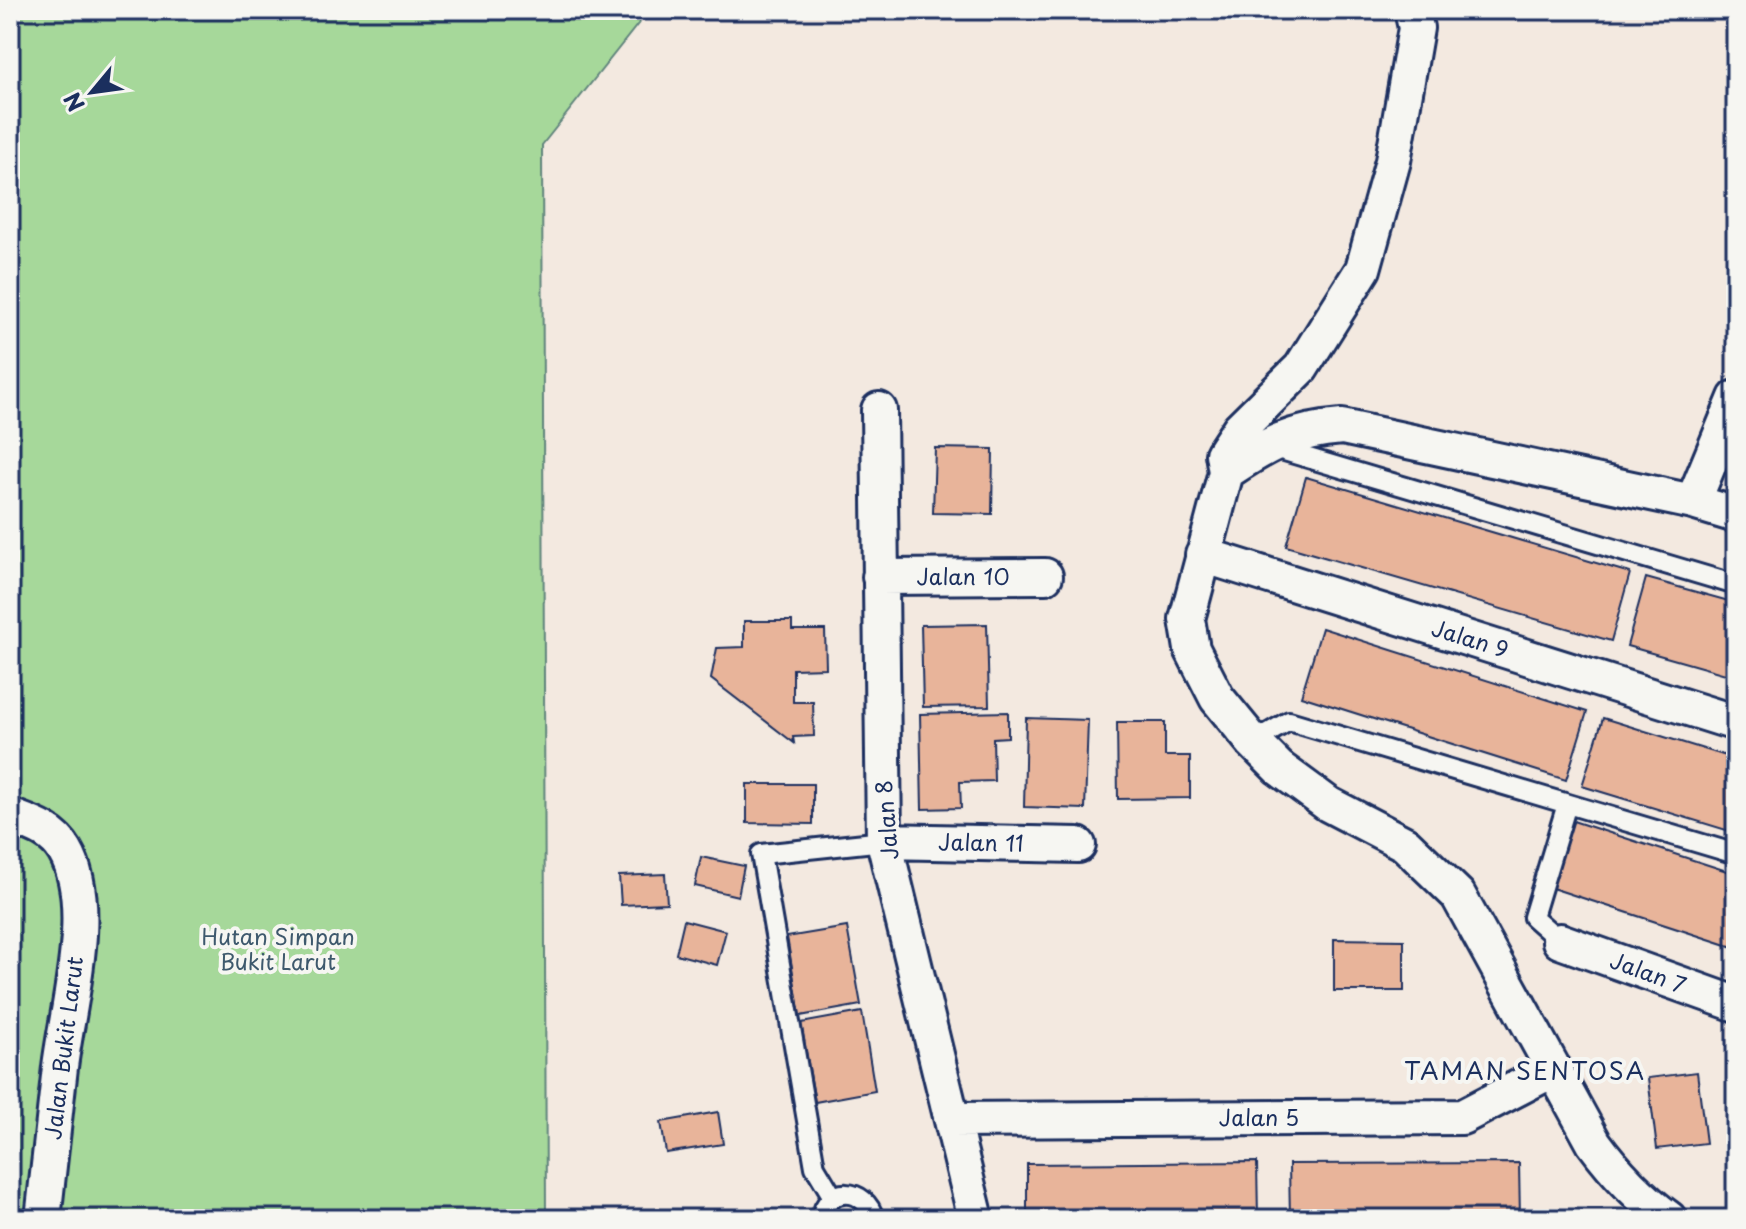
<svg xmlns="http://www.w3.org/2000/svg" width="1746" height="1229" viewBox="0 0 1746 1229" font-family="'Playpen Sans',sans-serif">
	<rect width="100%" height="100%" fill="#f3e9e0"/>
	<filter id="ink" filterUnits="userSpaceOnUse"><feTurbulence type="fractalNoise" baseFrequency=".0125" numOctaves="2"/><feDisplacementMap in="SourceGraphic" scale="16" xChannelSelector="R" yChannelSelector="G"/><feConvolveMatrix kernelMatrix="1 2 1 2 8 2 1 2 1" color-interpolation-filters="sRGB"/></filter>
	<g filter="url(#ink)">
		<path fill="#a6d89a" stroke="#60847c" stroke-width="2" d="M10,10H649L542,145L546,1219H10Z"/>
		<path fill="#e8b49a" stroke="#1b2f5e" stroke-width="2" d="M935,448L993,449L992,514L933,513Z
			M1306,477L1630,573L1611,641L1286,546Z
			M1646,578L1736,603V677L1627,646Z
			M744,621H792V630H825L826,668L793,669V702H813L814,736L793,737L794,743L711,679L717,648L744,647Z
			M987,624L989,706L923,707L921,625Z
			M1322,628L1587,712L1566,780L1301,696Z
			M1008,712V737L993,738L994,781L960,782L961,808L922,809L920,714Z
			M1026,718L1088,720L1085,809L1024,807Z
			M1603,718L1736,759V833L1582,786Z
			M1117,722H1165V756H1190V798L1118,799Z
			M747,784H813V824L747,823Z
			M1573,821L1736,874V948L1552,888Z
			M701,857L744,866L738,896L695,886Z
			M665,874L667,903L621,905L619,876Z
			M684,920L726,931L717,965L676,954Z
			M847,927L861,1005L800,1016L787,937Z
			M1334,939L1404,940V991H1334Z
			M862,1012L875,1091L815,1102L801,1023Z
			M1697,1072L1706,1143L1657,1149L1648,1078Z
			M718,1112L723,1144L666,1153L661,1122Z
			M1257,1162L1258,1219H1027V1164Z
			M1519,1163L1520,1219H1290L1289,1164Z"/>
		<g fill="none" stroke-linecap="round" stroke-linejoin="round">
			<defs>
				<path id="service" d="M1271,447L1736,585
					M1253,742L1289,721L1736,854
					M1560,941L1533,917L1567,804
					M833,1197L815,1167L761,854L884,841
					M821,1219C826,1185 866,1186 874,1219"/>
				<path id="minor" d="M879,410L884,841L976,1219
					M1226,472L1223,454L1240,428L1301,368L1363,269L1393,161L1416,28L1412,10
					M1693,502L1736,398
					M1203,555L1736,723
					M880,577L1045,576
					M10,816C31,824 53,830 65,851C97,905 67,1008 60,1067C54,1118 49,1168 43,1219
					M884,841L1078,845
					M1560,941L1736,1004
					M952,1120L1462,1117L1554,1069
					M1669,1219C1639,1197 1616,1173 1594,1143L1458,895L1405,844L1328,804L1279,768L1253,742L1217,698L1192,649L1187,619L1226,472C1268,444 1291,431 1342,427L1693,502L1736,515"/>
			</defs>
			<use href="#service" stroke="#1b2f5e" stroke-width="24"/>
			<use href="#minor" stroke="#1b2f5e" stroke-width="40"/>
			<use href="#service" stroke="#f6f6f2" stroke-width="18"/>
			<use href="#minor" stroke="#f6f6f2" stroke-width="34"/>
		</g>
	</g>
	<g text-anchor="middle" stroke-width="8" stroke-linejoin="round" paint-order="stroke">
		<g font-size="22" fill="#1b2f5e" stroke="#f6f6f2">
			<text x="963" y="585">Jalan 10</text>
			<text transform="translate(1470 639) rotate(17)" y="8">Jalan 9</text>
			<text transform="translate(887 820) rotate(-95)" y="8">Jalan 8</text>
			<text transform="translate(981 843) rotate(1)" y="8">Jalan 11</text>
			<text transform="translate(1648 973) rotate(20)" y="8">Jalan 7</text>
			<text transform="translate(64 1048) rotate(-83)" y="8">Jalan Bukit Larut</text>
			<text x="1259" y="1126">Jalan 5</text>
		</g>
		<g font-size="22" fill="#3e596d" stroke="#f6f6f2">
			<text x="278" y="945">Hutan Simpan<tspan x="278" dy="25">Bukit Larut</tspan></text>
		</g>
		<g font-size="24" letter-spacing="2" fill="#1b2f5e" stroke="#f6f6f2">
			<text x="1525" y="1080">TAMAN SENTOSA</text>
		</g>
	</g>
	<rect width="1746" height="1229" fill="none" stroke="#f6f6f2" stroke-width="40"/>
	<rect x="20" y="20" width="1706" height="1189" fill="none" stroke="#1b2f5e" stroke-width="3" filter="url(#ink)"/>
	<g transform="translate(92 92) rotate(241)" stroke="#f6f6f2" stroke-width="6" paint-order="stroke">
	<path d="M0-6L14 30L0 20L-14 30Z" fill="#1b2f5e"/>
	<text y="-12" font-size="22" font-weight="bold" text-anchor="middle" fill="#1b2f5e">N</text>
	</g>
</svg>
